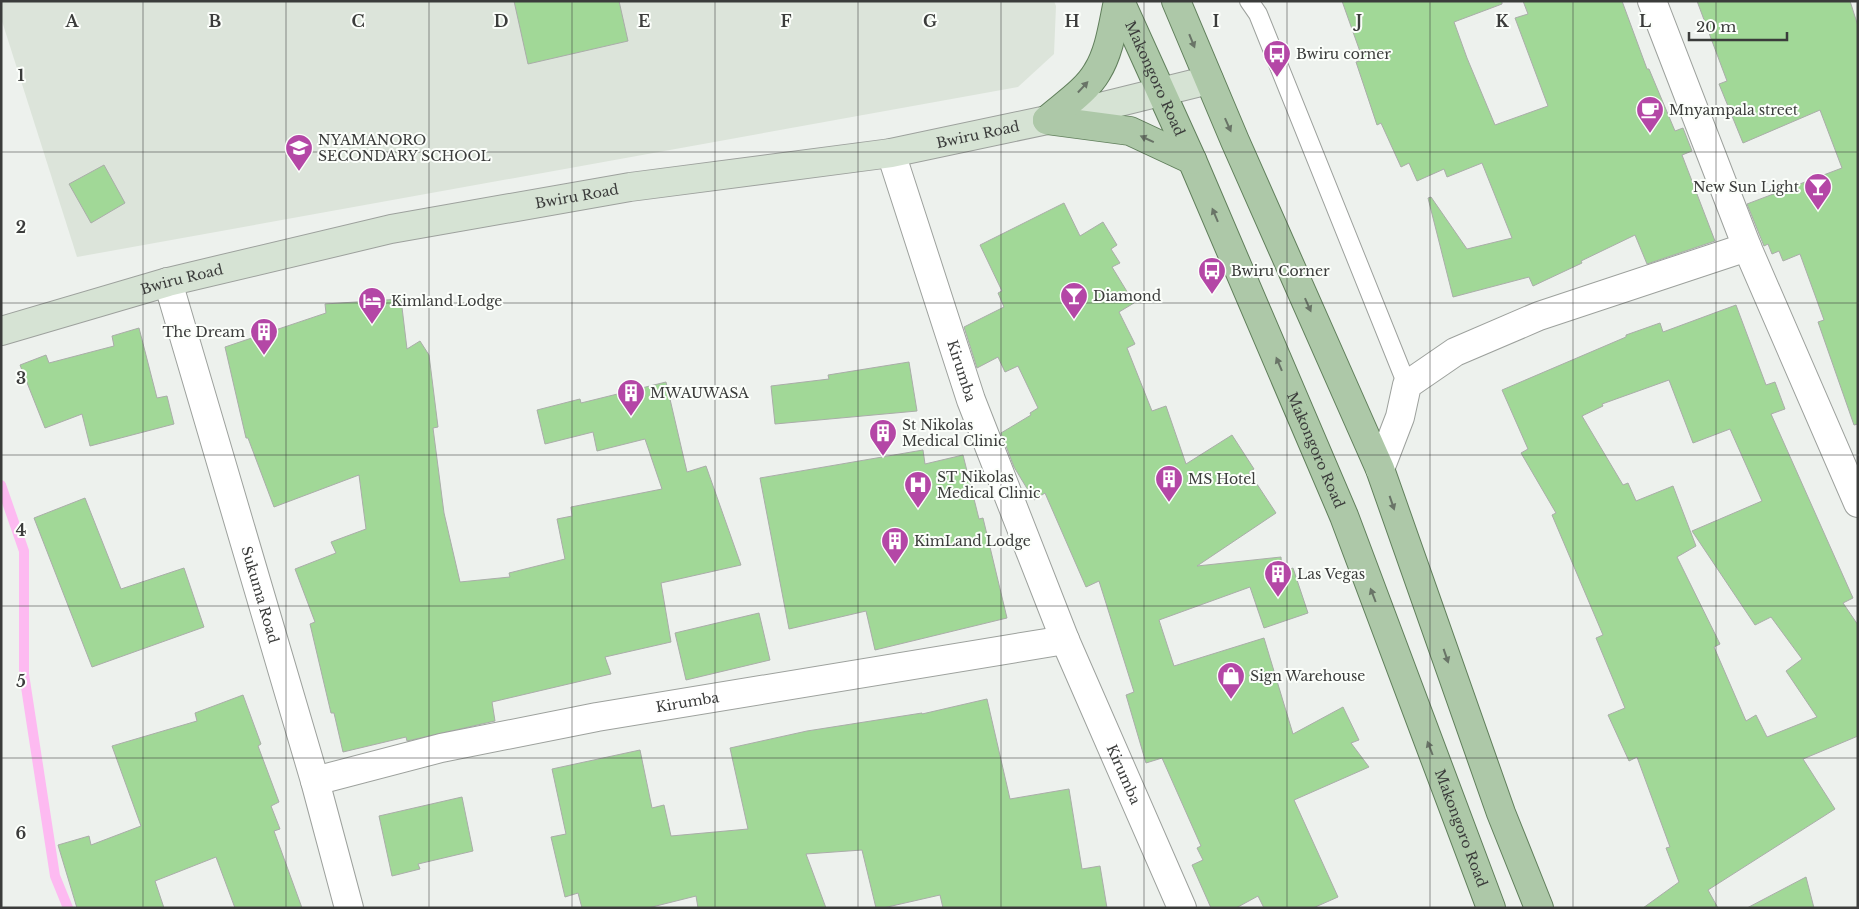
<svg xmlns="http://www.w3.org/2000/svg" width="1859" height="909" viewBox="0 0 1859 909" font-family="'Libre Baskerville',serif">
	<rect width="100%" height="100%" fill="#edf1ed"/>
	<path fill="#dce4da" d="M1,1H1054L1056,6L1054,54L1018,87L77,257L1,18Z"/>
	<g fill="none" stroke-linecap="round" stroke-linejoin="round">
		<path stroke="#fdbaf1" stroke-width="10" d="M1,485L24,551V674L55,876L68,908"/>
	</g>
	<path fill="#a1d897" stroke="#aaada9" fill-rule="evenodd" d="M514,1H619L628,41L528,64Z
		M1342,1H1502V4L1454,22L1467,58L1495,125L1548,106L1515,18L1528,14L1523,1H1622L1647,69H1649L1675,131L1683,128L1692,151L1682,155L1715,241L1647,264L1635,235L1581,261L1582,263L1533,286L1529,277L1453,297L1428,198L1431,197L1467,249L1512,238L1482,163L1447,177L1444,169L1417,181L1409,163L1401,167L1381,123L1377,125L1356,62L1363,60Z
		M1697,1H1850L1858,26V424L1854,425L1818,322L1824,320L1800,254L1783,261L1779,251L1772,254L1768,244L1764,246L1747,204L1842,168L1820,110L1743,143L1719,84L1727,81Z
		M104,165L125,203L91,223L69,184Z
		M1064,203L1080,236L1103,222L1117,245L1111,249L1120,263L1112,267L1134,303L1119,312L1135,344L1127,348L1152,411L1166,406L1186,464L1232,435L1254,469L1249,472L1276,513L1197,566L1281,557L1282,572L1293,568L1308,613L1264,628L1250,587L1159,620L1174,666L1264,638L1293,734L1343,707L1359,740L1351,743L1369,767L1294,800L1338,897L1313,908H1264L1258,896L1236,908H1211L1192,865L1203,860L1197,848L1201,846L1162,758L1146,763L1126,695L1134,692L1099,581L1086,587L1045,493L1034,500L1014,467L1001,433L1031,415L1030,413L1038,408L1018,366L1005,372L998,357L977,368L964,327L1004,307L998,293L1002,291L980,245Z
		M401,299L407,349L420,341L429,355L438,427L433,428L444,513L460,582L510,577L509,573L565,559L557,519L572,516L571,507L662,489L645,439L597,451L593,432L545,444L537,410L580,399L581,403L666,382L687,472L706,466L741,565L661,583L671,642L605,657L611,674L492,702L495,721L407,741L406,737L343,752L334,713H331L310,624L315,622L295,569L336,553L331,542L366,529L359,475L274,507L248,438H246L225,347L326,313L325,304Z
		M1736,305L1766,385L1775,382L1785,409L1771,414L1853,598L1843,603L1858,625V736L1803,759L1835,809L1708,890L1718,908H1643L1679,882L1666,848L1670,847L1637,757L1629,761L1608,715L1625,708L1596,638L1603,635L1552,515L1556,513L1521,453L1528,449L1502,390L1626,337V335L1660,323L1663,332ZM1669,380L1693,443L1730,429L1762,501L1692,531L1755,625L1771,617L1802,659L1786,671L1817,717L1767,737L1756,715L1746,721L1714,647L1720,644L1677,557L1696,546L1673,486L1636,501L1628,483L1623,485L1582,416L1603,406L1602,404Z
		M139,328L157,398L167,396L174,424L90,446L82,414L45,428L20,365L46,355L49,363L114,346L112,336Z
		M909,362L917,411L775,424L771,386L829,379L828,375Z
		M923,450L925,464L963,455L979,519L983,518L1007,618L875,650L866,611L789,629L760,478Z
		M85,498L121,589L184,568L204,627L92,667L34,518Z
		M759,613L770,660L686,680L675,633Z
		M243,695L261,744L258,746L279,802L271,806L280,829L274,831L302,908H235L216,857L155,881L164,908H77L58,845L89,836L91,845L141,826L112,746L197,721L195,713Z
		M987,699L1010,799L1069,789L1082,869L1100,866L1107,908H943L940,895L883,908H876L862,850L806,854L826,908H698L696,896L648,908H582L578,893L565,897L551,837L566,834L552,769L640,750L652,808L664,805L671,836L748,829L730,748L807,731L922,713V714Z
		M462,797L473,851L418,864L420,869L392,876L379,816Z
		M1806,877L1814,908H1747Z"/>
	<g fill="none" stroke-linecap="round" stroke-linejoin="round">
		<defs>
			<path id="service" d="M1249,1L1258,14L1407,385"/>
			<g id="minor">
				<path id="s1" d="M891,153L971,400L1065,640L1182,908"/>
				<path id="s2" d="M168,282L315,781L349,908"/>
				<path d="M1380,469L1400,417L1407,385L1455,352L1539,316L1747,247"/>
				<path id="s3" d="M315,781L441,748L597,717L1065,640"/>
			</g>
			<path id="tertiary" d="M1652,1L1747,247L1858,503"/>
			<g id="secondary">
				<path id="s4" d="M1,331L168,282L391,229L630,187L891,153L1047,120L1209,80"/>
			</g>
			<g id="primary">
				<path id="s5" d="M1120,1L1192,160L1344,516L1491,908"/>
				<path d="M1176,1L1235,141L1380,469L1501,813L1539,908"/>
				<path d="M1047,120L1130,131L1192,160"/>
				<path d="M1047,120C1064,105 1086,91 1097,72C1110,51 1113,24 1118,1"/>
			</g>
		</defs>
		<use href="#service" stroke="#9da19d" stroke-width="20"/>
		<use href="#minor" stroke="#9da19d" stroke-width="30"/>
		<use href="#tertiary" stroke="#9da19d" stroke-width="30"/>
		<use href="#secondary" stroke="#9da19d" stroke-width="30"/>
		<use href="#primary" stroke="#617f5c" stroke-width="30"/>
		<use href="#service" stroke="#fff" stroke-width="18"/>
		<use href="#minor" stroke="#fff" stroke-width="28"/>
		<use href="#tertiary" stroke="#fff" stroke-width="28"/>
		<use href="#secondary" stroke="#d6e3d4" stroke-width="28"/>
		<use href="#primary" stroke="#adc8a8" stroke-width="28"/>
	</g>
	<defs><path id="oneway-solid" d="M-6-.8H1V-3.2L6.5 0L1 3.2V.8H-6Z" transform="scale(1.25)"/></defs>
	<g fill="#697467">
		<use href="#oneway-solid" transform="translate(1192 41) rotate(68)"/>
		<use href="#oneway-solid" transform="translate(1083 87) rotate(-47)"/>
		<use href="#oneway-solid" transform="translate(1228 125) rotate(66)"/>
		<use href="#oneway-solid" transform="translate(1147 139) rotate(-155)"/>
		<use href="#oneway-solid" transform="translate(1215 215) rotate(-113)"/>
		<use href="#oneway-solid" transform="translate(1308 305) rotate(66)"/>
		<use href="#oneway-solid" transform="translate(1279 364) rotate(-113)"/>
		<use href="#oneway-solid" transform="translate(1392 503) rotate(71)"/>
		<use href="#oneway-solid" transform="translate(1373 595) rotate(-111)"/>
		<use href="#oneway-solid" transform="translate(1446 656) rotate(71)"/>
		<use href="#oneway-solid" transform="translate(1430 748) rotate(-111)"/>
	</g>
	<path fill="none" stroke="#3b3c3b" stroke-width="1" stroke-opacity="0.55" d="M143,1V908M286,1V908M429,1V908M572,1V908M715,1V908M858,1V908M1001,1V908M1144,1V908M1287,1V908M1430,1V908M1573,1V908M1716,1V908M1,152H1858M1,303H1858M1,455H1858M1,606H1858M1,758H1858"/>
	<defs>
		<symbol id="bus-pin" viewBox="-11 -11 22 30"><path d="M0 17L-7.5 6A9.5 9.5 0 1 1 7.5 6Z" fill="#b447a6" stroke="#fbfefa"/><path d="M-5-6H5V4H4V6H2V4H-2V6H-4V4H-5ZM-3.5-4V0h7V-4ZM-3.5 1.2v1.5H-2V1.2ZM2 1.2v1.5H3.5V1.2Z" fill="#fff"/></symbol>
		<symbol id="cafe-pin" viewBox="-11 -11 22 30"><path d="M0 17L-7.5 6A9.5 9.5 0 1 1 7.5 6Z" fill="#b447a6" stroke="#fbfefa"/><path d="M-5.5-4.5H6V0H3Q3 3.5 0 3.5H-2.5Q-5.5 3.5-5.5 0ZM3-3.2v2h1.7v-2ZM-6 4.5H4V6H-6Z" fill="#fff"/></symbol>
		<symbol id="school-pin" viewBox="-11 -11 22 30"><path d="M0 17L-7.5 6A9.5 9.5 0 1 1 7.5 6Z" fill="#b447a6" stroke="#fbfefa"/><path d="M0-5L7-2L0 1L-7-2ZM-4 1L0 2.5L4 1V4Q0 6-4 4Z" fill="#fff"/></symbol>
		<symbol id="bar-pin" viewBox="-11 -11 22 30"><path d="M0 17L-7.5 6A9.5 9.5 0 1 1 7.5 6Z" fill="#b447a6" stroke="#fbfefa"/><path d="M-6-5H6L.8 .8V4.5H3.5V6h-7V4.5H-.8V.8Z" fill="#fff"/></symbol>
		<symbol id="hotel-pin" viewBox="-11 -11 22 30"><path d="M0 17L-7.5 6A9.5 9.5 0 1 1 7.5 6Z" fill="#b447a6" stroke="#fbfefa"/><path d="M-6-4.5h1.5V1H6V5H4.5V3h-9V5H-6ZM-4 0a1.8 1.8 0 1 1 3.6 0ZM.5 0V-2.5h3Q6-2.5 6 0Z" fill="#fff"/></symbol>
		<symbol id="building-pin" viewBox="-11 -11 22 30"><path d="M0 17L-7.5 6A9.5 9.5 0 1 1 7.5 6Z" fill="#b447a6" stroke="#fbfefa"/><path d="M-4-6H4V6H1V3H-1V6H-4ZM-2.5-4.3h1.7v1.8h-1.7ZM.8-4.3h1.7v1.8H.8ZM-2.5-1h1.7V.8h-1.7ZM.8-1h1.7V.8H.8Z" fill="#fff"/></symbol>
		<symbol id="hospital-pin" viewBox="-11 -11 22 30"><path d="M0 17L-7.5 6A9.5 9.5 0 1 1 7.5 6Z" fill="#b447a6" stroke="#fbfefa"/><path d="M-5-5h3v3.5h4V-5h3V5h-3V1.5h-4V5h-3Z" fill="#fff"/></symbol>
		<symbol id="shop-pin" viewBox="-11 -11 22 30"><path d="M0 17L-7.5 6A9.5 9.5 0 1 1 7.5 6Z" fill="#b447a6" stroke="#fbfefa"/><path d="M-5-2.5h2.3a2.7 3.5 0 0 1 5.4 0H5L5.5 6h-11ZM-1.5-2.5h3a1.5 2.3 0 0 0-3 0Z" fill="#fff"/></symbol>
	</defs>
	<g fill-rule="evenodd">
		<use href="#bus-pin" x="1261" y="38" width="32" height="43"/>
		<use href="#cafe-pin" x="1634" y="94" width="32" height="43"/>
		<use href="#school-pin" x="283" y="132" width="32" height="43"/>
		<use href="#bar-pin" x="1802" y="171" width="32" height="43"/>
		<use href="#bus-pin" x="1196" y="255" width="32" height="43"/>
		<use href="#bar-pin" x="1058" y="280" width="32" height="43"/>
		<use href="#hotel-pin" x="356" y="285" width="32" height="43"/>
		<use href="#building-pin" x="248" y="316" width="32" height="43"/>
		<use href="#building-pin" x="615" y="377" width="32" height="43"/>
		<use href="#building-pin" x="867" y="417" width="32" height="43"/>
		<use href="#building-pin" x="1153" y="463" width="32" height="43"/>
		<use href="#hospital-pin" x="902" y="469" width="32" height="43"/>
		<use href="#building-pin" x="879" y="525" width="32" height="43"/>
		<use href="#building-pin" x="1262" y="558" width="32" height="43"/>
		<use href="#shop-pin" x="1215" y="660" width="32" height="43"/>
	</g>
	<g text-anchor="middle" stroke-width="4" stroke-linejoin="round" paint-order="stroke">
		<g font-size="14" fill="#3b3c3b" stroke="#fbfefa" text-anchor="start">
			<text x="1296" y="59">Bwiru corner</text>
			<text x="1669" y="115">Mnyampala street</text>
			<text x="318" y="145">NYAMANORO<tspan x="318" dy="16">SECONDARY SCHOOL</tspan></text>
			<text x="1799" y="192" text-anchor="end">New Sun Light</text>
			<text x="1231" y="276">Bwiru Corner</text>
			<text x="1093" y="301">Diamond</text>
			<text x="391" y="306">Kimland Lodge</text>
			<text x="245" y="337" text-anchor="end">The Dream</text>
			<text x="650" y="398">MWAUWASA</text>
			<text x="902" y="430">St Nikolas<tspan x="902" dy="16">Medical Clinic</tspan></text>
			<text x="937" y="482">ST Nikolas<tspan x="937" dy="16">Medical Clinic</tspan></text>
			<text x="1188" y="484">MS Hotel</text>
			<text x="914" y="546">KimLand Lodge</text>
			<text x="1297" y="579">Las Vegas</text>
			<text x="1250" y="681">Sign Warehouse</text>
		</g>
		<g font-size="14" fill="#3b3c3b" stroke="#fbfefa">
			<text dy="5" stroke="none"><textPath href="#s5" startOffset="85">Makongoro Road</textPath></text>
			<text dy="5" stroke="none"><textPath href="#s4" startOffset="998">Bwiru Road</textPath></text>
			<text dy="5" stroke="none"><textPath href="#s4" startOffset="592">Bwiru Road</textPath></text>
			<text dy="5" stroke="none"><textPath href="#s4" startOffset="188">Bwiru Road</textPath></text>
			<text dy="5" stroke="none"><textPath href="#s1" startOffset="229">Kirumba</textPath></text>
			<text dy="5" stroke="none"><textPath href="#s5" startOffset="490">Makongoro Road</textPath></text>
			<text dy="5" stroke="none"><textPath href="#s2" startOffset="326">Sukuma Road</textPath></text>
			<text dy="5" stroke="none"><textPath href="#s3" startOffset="381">Kirumba</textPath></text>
			<text dy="5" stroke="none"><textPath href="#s1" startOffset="664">Kirumba</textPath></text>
			<text dy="5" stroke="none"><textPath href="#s5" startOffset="895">Makongoro Road</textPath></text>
		</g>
	</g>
	<g font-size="16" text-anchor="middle" font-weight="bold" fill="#3b3c3b" stroke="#fbfefa" stroke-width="4" stroke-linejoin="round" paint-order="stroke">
		<text x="72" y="27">A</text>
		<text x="215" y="27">B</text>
		<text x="358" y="27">C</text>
		<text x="501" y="27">D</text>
		<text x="644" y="27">E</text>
		<text x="786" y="27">F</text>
		<text x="930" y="27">G</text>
		<text x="1072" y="27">H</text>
		<text x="1216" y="27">I</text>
		<text x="1359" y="27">J</text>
		<text x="1502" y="27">K</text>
		<text x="1645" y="27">L</text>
		<text x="21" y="81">1</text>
		<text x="21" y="233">2</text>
		<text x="21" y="384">3</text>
		<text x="21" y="536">4</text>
		<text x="21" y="687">5</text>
		<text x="21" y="839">6</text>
	</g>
	<rect width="1859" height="909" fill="none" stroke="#3b3c3b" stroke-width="5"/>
	<path d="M1689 32v8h98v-8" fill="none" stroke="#3b3c3b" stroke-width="2.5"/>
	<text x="1696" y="32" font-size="15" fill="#3b3c3b" stroke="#fbfefa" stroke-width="4" paint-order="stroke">20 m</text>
</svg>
